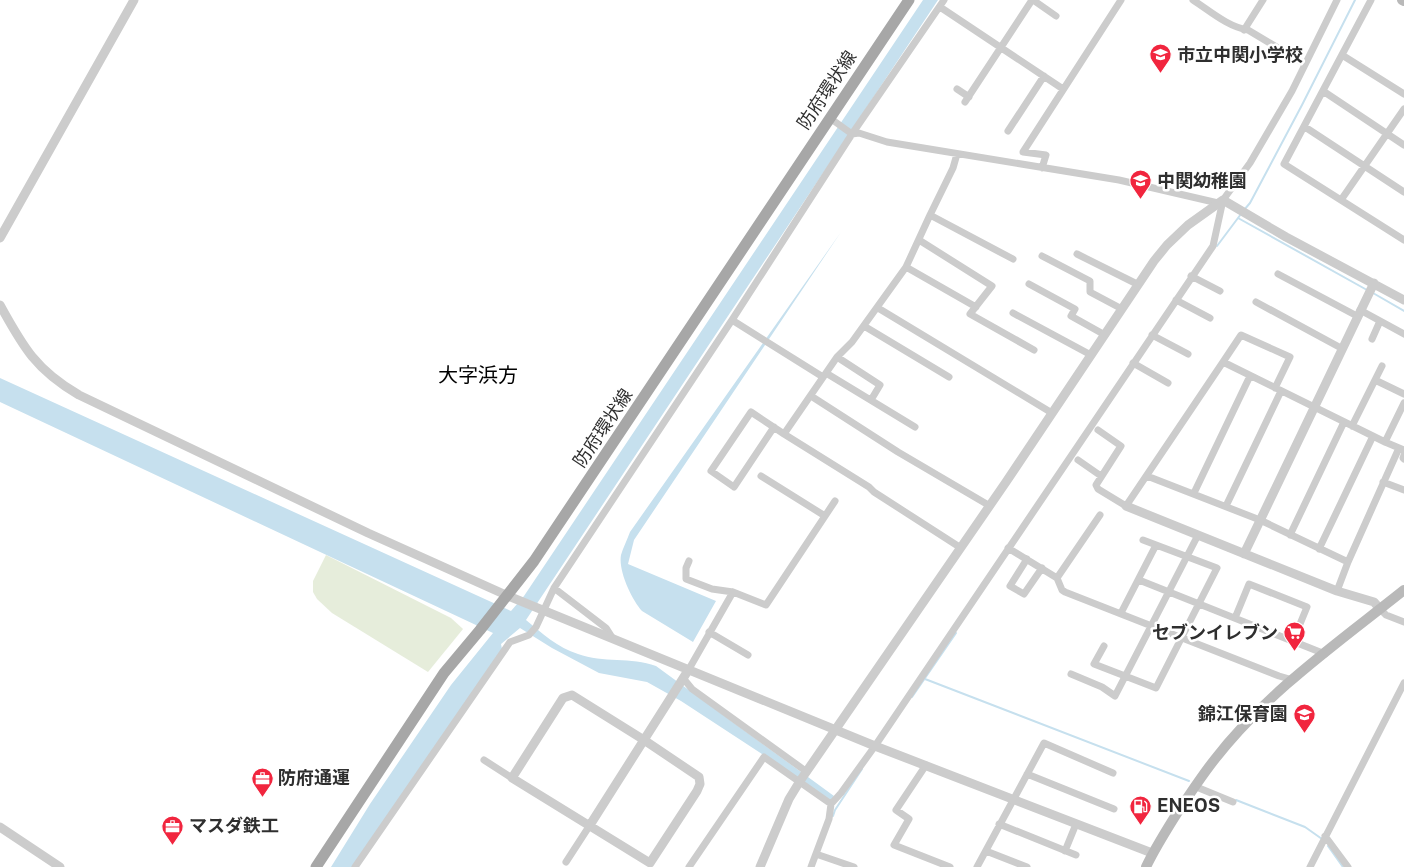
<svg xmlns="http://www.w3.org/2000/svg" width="1404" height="867" viewBox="0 0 1404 867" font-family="'Public Sans','Noto Sans JP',sans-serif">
	<rect width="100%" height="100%" fill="#fff"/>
	<path fill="#e6eddb" d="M326,555L451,618L463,629L428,672L332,613L317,599L313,592V581Z"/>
	<path fill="#c6e0ee" d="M923,0H938L526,620C542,633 558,648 578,654C603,663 631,657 656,666L834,796L831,802L762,754L681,701L647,682L599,673L552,648L520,628L501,644L502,649L354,867H331L370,804L451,685L493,633L0,402V378L511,611L524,596Z
		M841,232L634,540L628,564L716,601L693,642L642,611C632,600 618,571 621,555C623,548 627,540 630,532Z"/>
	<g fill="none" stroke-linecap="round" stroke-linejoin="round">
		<path stroke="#c6e0ee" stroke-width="2" d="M1244,210L1250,203L1302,105L1355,0
			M1238,218L1367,290
			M1217,246L1241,214
			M1373,293L1404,311
			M925,679L1189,781
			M912,697L956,633
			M1236,800L1305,827L1322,839
			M833,816L835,810L862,769
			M1328,846L1343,867"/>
		<path stroke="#ccc" stroke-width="7" d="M1033,0L1056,16
			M1193,0C1210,11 1228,27 1248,30L1305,64
			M1371,0L1284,164L1404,240
			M940,7L1063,89
			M1244,30L1263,0
			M1342,55L1404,94
			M957,89L969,97
			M1323,91L1404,145
			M965,102L1032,0
			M828,120L834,121L852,134L859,133L887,142L1119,180L1218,203
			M1305,127L1404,192
			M1008,131L1044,76
			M1042,168L1046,155L1023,152L1121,0
			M1341,200L1404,109
			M930,215L1013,259
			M919,240L992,286L970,314L1034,350
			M1077,254L1137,284
			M1042,256L1090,281V292L1122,309
			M906,267L976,307
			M1278,274L1357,316
			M1191,276L1220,291
			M1029,284L1075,309L1071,316L1105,335
			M1176,300L1210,318
			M1256,302L1341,348
			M878,308L1052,413
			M1360,310L1404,334
			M1013,313L1091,355
			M732,320L823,377
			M864,326L949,377
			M1152,335L1188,354
			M1372,339L1380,321
			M837,357L880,385L871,400
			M1223,362L1241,335L1290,357L1275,388
			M1133,363L1168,383
			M826,373L915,427
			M1375,380L1382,366
			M811,396L898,452L990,506
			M1352,426L1375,380L1404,394
			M774,427L734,487L711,471L751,412L784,434L869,487L874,492L961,548
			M1098,430L1121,446L1096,485L1098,489L1126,506L1223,362L1385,442L1404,450
			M784,434L837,357L852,342L906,267L930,215L953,168L957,154
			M1385,442L1404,403
			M1404,455L1403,458L1404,459
			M1078,460L1101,476
			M761,476L825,516
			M1147,476L1260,520L1348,562
			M1383,482L1404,490
			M1194,493L1250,376
			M1226,506L1281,391
			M1290,535L1344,422
			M1008,548L1057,578L1062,590L1065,592L1279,676L1293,680
			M1319,549L1373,436
			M1027,559L1010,586L1024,594L1042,568
			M689,561L686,568V579L712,589L733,592L766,605L835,501
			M1057,578L1100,515
			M1139,580L1325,654
			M554,588L606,628L613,639
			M1337,591L1348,562L1399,448
			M1380,609L1386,615L1404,622
			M1121,613L1156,545
			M1235,618L1249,584L1307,607L1293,641
			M709,632L748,655
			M1104,646L1094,664L1156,688L1217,568L1143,540
			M689,669L733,592
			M1071,674L1102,687L1115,696L1198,535
			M683,678L692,689L807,772
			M484,760L512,778
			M926,765L896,810L909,819L894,845L950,867
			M1027,774L1114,809
			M1194,786L1233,802
			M999,824L1076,855
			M1325,836L1348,867
			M986,851L1027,867
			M1065,851L1076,824
			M816,854L854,867
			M566,862L590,825
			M355,867L510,642L529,635L536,627L554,588L732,320L852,134L944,0
			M689,867L764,757L831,804
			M811,867L829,819L831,804L841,793L875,746L1213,246L1223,200L1250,163L1292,91L1337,0
			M977,867L1044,743L1113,773
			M1310,867L1404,683"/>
		<path stroke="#ccc" stroke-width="9" d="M0,238L134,0
			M0,305C23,347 36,370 79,395L368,533L506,595L875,746L1152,853
			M1126,506L1337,591L1374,602L1380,609
			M1244,554L1374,283
			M572,695L644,740L699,777L700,784L697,791L650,863L512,778L563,698Z
			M590,825L689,669
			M0,827L60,867
			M760,867L789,799L800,781L1006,482L1154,261L1167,245L1188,225L1223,200L1286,237L1404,300"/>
		<path stroke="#b9b9b9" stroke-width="10" d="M1402,0L1404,1
			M1146,867C1154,850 1164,834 1174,818C1187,798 1200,778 1215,759C1267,692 1339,642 1404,590"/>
		<path stroke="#a7a7a7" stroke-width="11" d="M316,867L444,673L480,630L534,561L909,0"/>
	</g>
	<defs>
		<symbol id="school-pin" viewBox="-11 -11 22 30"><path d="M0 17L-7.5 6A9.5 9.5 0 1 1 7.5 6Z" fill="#f1253e" stroke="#fff"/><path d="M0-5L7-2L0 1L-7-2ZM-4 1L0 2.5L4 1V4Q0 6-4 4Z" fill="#fff"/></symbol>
		<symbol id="supermarket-pin" viewBox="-11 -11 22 30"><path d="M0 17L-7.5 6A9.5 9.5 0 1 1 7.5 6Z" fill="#f1253e" stroke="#fff"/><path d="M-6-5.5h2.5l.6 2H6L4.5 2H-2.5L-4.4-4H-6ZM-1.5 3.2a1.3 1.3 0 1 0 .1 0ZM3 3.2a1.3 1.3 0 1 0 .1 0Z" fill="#fff"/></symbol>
		<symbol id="office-pin" viewBox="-11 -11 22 30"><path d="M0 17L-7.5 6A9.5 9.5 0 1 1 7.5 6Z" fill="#f1253e" stroke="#fff"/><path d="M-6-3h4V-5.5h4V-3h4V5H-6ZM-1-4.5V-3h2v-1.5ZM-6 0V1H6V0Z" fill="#fff"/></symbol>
		<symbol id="fuel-pin" viewBox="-11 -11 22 30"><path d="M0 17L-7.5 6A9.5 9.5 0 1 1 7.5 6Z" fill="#f1253e" stroke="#fff"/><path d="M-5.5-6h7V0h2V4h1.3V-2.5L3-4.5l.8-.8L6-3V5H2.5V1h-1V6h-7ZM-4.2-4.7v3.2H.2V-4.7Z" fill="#fff"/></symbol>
	</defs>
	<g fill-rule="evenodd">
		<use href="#school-pin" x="1148" y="42" width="25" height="34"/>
		<use href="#school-pin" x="1128" y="168" width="25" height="34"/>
		<use href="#supermarket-pin" x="1282" y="620" width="25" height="34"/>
		<use href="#school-pin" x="1292" y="702" width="25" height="34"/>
		<use href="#office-pin" x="250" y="766" width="25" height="34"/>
		<use href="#fuel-pin" x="1128" y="794" width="25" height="34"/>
		<use href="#office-pin" x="160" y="814" width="25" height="34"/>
	</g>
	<g text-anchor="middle" stroke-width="5" stroke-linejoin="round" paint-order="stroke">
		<g font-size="18" font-weight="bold" fill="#2f2f2f" stroke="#fff" text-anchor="start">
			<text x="1177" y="61">市立中関小学校</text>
			<text x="1157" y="187">中関幼稚園</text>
			<text x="1278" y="639" text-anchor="end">セブンイレブン</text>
			<text x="1288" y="720" text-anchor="end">錦江保育園</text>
			<text x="278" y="784">防府通運</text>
			<text x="1157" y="812">ENEOS</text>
			<text x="189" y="832">マスダ鉄工</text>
		</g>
		<g font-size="18" fill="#2f2f2f" stroke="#fff">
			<text transform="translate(827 90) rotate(-56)" y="6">防府環状線</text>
			<text transform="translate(603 428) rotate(-56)" y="6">防府環状線</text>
		</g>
		<g font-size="20" fill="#000" stroke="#fff">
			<text x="478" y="382">大字浜方</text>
		</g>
	</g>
</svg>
